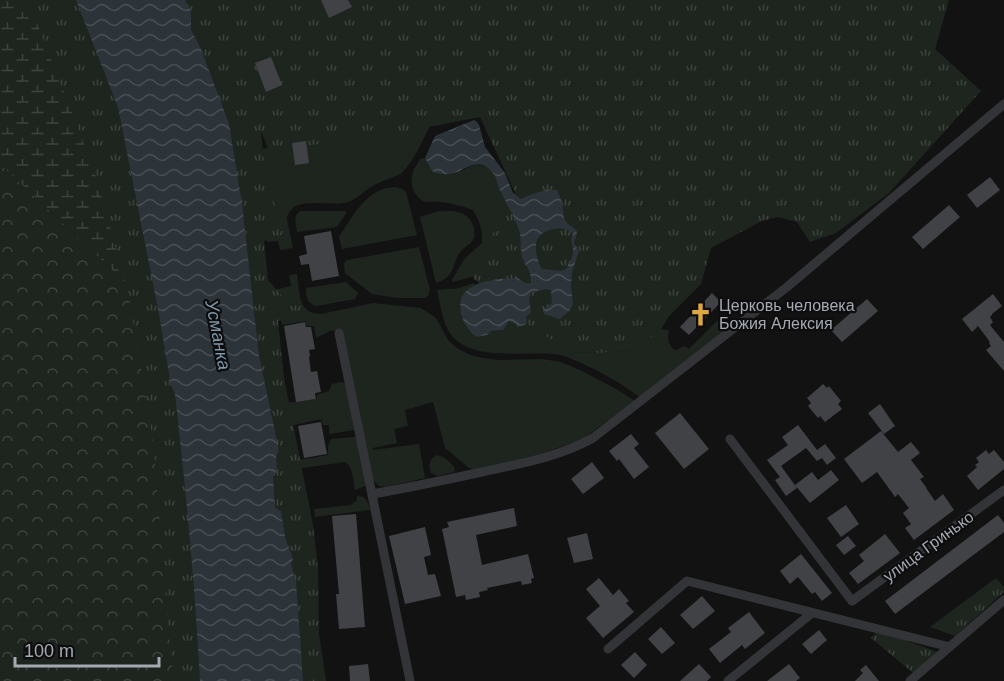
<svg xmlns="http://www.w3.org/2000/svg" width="1004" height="681" viewBox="0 0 1004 681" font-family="Helvetica,sans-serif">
	<defs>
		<pattern id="forest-crowns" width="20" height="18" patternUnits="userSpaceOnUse" patternTransform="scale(1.5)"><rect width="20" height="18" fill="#1e251f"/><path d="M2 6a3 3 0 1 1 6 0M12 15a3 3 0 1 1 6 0" fill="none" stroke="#3c423d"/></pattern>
		<pattern id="wetland-marsh" width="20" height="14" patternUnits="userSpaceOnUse" patternTransform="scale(1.5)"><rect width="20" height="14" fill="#1e251f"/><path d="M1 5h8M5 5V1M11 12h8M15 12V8" fill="none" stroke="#3c423d"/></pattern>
		<pattern id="park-tufts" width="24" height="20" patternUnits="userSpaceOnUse" patternTransform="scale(1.5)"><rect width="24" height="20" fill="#1e251f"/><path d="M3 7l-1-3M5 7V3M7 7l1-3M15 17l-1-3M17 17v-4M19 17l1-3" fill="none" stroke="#3c423d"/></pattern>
		<pattern id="water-waves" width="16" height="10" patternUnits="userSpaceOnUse" patternTransform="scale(1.5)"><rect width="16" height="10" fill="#2c343a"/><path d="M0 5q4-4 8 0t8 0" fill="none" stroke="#484f54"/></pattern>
	</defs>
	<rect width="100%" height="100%" fill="#121213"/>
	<path fill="#1e251f" d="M431,123C425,136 411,167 400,174C391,179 380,181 371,187C363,192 357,199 348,202C330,208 291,193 287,219L293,248L280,250L278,241L267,242V197L249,151Z
		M425,158L432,171L464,170C474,163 486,163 494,174C498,179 498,186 501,192C505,201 510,209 513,219L487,273L453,282L452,280L465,258L482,243C483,231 479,219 473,210C456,204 442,200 425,202C414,197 409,184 413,172C414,168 418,163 420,159Z
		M395,187L402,189L406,192L417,235L342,249L339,237C353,216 366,188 395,187Z
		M301,211H345L347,212L337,227L297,232C296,224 292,215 301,211Z
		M439,211C455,210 469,211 474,228C474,231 475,235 474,238C472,244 465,246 461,251C450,266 457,276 436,283L420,217Z
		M419,247L430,290L428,296L424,298H398L372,294L345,273L344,263L347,260Z
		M297,274C300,292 297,314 321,314L373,303L421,308L436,318L448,340L457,348L468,354L478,357L497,360L543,359L561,362L582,371L618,390L635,401L581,440L537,455L474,470L469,468L445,448L433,402L405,410L408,426L394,429L397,443L373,448V450L419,444L425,478L386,487L379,486L373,480L338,330L330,331L316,338L314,326H307L305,321L282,325L273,290L291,286L289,275Z
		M346,282L358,293L355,299L317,306C307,304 306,297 306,288Z
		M474,283L475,285C472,287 469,288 467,290C453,304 464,327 476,337L491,331L503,330L509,320L516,324L527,320L531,327L572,352L600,353L634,350L661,329L669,330C667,338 668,343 673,349L677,350L684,346L689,349L721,317L734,325L639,397C621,383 603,373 583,364C576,361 569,357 561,355C529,349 467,365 448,330C442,319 440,303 437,290C443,289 447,289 453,289C460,288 467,285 474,283Z
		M341,382L347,384L354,430L329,434V425H323L321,419L290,426L285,403L317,399V395L329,391L332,384Z
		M354,437H357L367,485L355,490C353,480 353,467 345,462L295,469L294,461L328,455V446L331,439Z
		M437,455C444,456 452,463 455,469L454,472L438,476L431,473C428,466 429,458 437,455Z
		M357,496C366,496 368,502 370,510L315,517L314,509L351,505L357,500Z"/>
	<path fill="url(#forest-crowns)" d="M0,164L159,314L200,681H0Z"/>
	<path fill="url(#wetland-marsh)" d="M0,0H76L159,314L0,164Z"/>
	<path fill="url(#park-tufts)" d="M28,0H949L935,49L981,91L889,193L836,233L810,242L797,222L778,217L762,221L711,248L701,284L669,316L661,329L634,350L600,353L572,352L531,327L473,278L502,214L515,192L480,117L397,133L269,151L261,131L266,183L286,233L264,241L268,280L290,305L301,306L306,315L278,321L284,378L313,525L318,567L319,634L326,681H173L153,440L129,296L94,170Z
		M996,578L1004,587V592L955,636L930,627Z
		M878,631L938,652L913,673L871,638Z"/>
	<path fill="url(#water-waves)" fill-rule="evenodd" d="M76,0H185L191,11V30L201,49L229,124L242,204L259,356L279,451L276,456L277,471L273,477L275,508L281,511L285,537L293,559L291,564L296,582L303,681H200C195,585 186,490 175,394L171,385L159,314L118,107Z
		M474,120L477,122L479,125L485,147L505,173L513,193L521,199C533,194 544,189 557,190L561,200L564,218L567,223L576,230L577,233L574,243L579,251L572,272L571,287L573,304L570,310L560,319L544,314L543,310L552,303L551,290L545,289L530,293L529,300L531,312L526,317L527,320L525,325L517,327L516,324L509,321L503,330L491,331L487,335L476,337C469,331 463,323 461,313C460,308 460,303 461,299C467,280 502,278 518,278C521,282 527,284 531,283C532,271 526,267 522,257C520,249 521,241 520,233C516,218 506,204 500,190C497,185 497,178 493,173C491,170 486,166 482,165C466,161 456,182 432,171L425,158L435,136ZM558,228L569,230L573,234C570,241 572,242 573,249C574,256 569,264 566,269L561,271L542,269C538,263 537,258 536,250C535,234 544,231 558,228Z"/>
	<path fill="#414246" d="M321,0H348L352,7L329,18Z
		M271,57L282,85L266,92L255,63Z
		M306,141L309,163L295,165L292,143Z
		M990,177L1000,190L977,208L967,195Z
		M949,205L960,217L923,249L912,237Z
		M331,231L339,276L312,281L309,264L301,265L299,256L307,254L304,236Z
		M712,293L721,302L689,335L680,327Z
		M993,294L1002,306L992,314V315L990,317L993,322L990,325L1004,342V371L986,350L991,346L989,343L990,342L978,326L972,332L962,319Z
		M867,299L878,311L842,342L831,330Z
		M305,322L306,327H311L315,349L309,350L310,356L309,357L311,372L317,371L321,392L315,393L316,399L296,402L284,326Z
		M823,384L827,388L829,386L841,401L838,404L842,409L825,422L820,416L818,418L808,406L811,403L807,398Z
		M880,404L895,426L884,434L868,413Z
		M680,413L709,449L684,469L655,433Z
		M321,422L327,454L304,458L298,426Z
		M798,425L817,450L825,444L836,458L827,465L822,458L817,461L806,448L781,466L797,488L786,496L775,480L780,477L767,460L788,445L782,437Z
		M881,431L898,452L911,442L920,453L911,460L924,477L920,479L926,487V488L935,501L943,494L954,510L914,540L905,528L911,524L903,513L909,508L898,494L895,497L877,472L862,483L844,459Z
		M631,434L639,444L634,448L649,467L634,479L619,459L617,461L609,451Z
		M986,450L989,454L994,450L1004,462V469L978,490L967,476L977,467L975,465L979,462L976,458Z
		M592,462L604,478L583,494L571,479Z
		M831,470L839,480L810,503L795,485L812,472L818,480Z
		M846,505L859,524L841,537L827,518Z
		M514,508L517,526L476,535L482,565L528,554L534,578L531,579L532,583L522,585L521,581L487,588L488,590L479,592L480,597L466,600L465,595L456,597L442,529L449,527L447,522Z
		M356,514L365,627L339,629L336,594H339L332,516Z
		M998,515L1004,523V532L895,614L885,601Z
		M425,527L431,555L424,557L428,575L435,574L441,596L405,604L389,536Z
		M587,533L593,559L574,563L567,538Z
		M885,534L900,553L858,584L849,573L864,561L859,555Z
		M848,536L856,546L844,555L836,545Z
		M801,554L832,593L822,601L815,592L812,594L798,577L790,584L780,571Z
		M599,578L613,595L619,589L629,601L626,603L634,612L603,638L586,618L600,606L586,589Z
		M702,596L715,611L693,629L680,615Z
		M749,612L765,633L745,649L742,645L720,663L709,649L731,632L728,628Z
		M661,627L675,643L662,654L648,639Z
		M819,630L827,640L811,654L802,644Z
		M635,652L647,665L634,678L621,665Z
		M368,664L370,681H350L349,666Z
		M699,664L711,677L707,681H680Z
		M789,664L800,678L796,681H767Z
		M866,665L879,681H855L863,673L860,670Z"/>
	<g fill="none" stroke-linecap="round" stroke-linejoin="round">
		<path stroke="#333437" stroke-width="9" d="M339,333L410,681
			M730,439L852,601L1004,490
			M372,494C408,488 445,480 482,472C519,464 559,457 593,438L787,287L1004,104
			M608,649L687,581L950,647
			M728,681L812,613
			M910,681L1004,600"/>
	</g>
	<defs>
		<symbol id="church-bare" viewBox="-9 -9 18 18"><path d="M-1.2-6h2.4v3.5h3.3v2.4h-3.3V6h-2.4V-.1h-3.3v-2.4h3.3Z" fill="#dda83f" stroke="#0d0d0e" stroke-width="2.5" paint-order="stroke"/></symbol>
	</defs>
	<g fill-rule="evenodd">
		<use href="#church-bare" x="684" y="298" width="33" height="33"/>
	</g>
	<g text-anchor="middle" stroke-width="4.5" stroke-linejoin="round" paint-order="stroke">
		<g font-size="16" fill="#a4a9b2" stroke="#0d0d0e" text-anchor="start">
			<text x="719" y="311">Церковь человека<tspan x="719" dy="18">Божия Алексия</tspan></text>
		</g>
		<g font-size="16" fill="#a4a9b2" stroke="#0d0d0e">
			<text transform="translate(928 546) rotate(-36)" y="6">улица Гринько</text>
		</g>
		<g font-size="18" font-style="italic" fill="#7e96aa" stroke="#0d0d0e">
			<text transform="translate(218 335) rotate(79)" y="6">Усманка</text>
		</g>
	</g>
	<path d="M15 657v9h144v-9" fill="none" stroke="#a4a9b2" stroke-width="3"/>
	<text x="24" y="657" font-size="18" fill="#a4a9b2" stroke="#0d0d0e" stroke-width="4.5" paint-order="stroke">100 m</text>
</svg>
